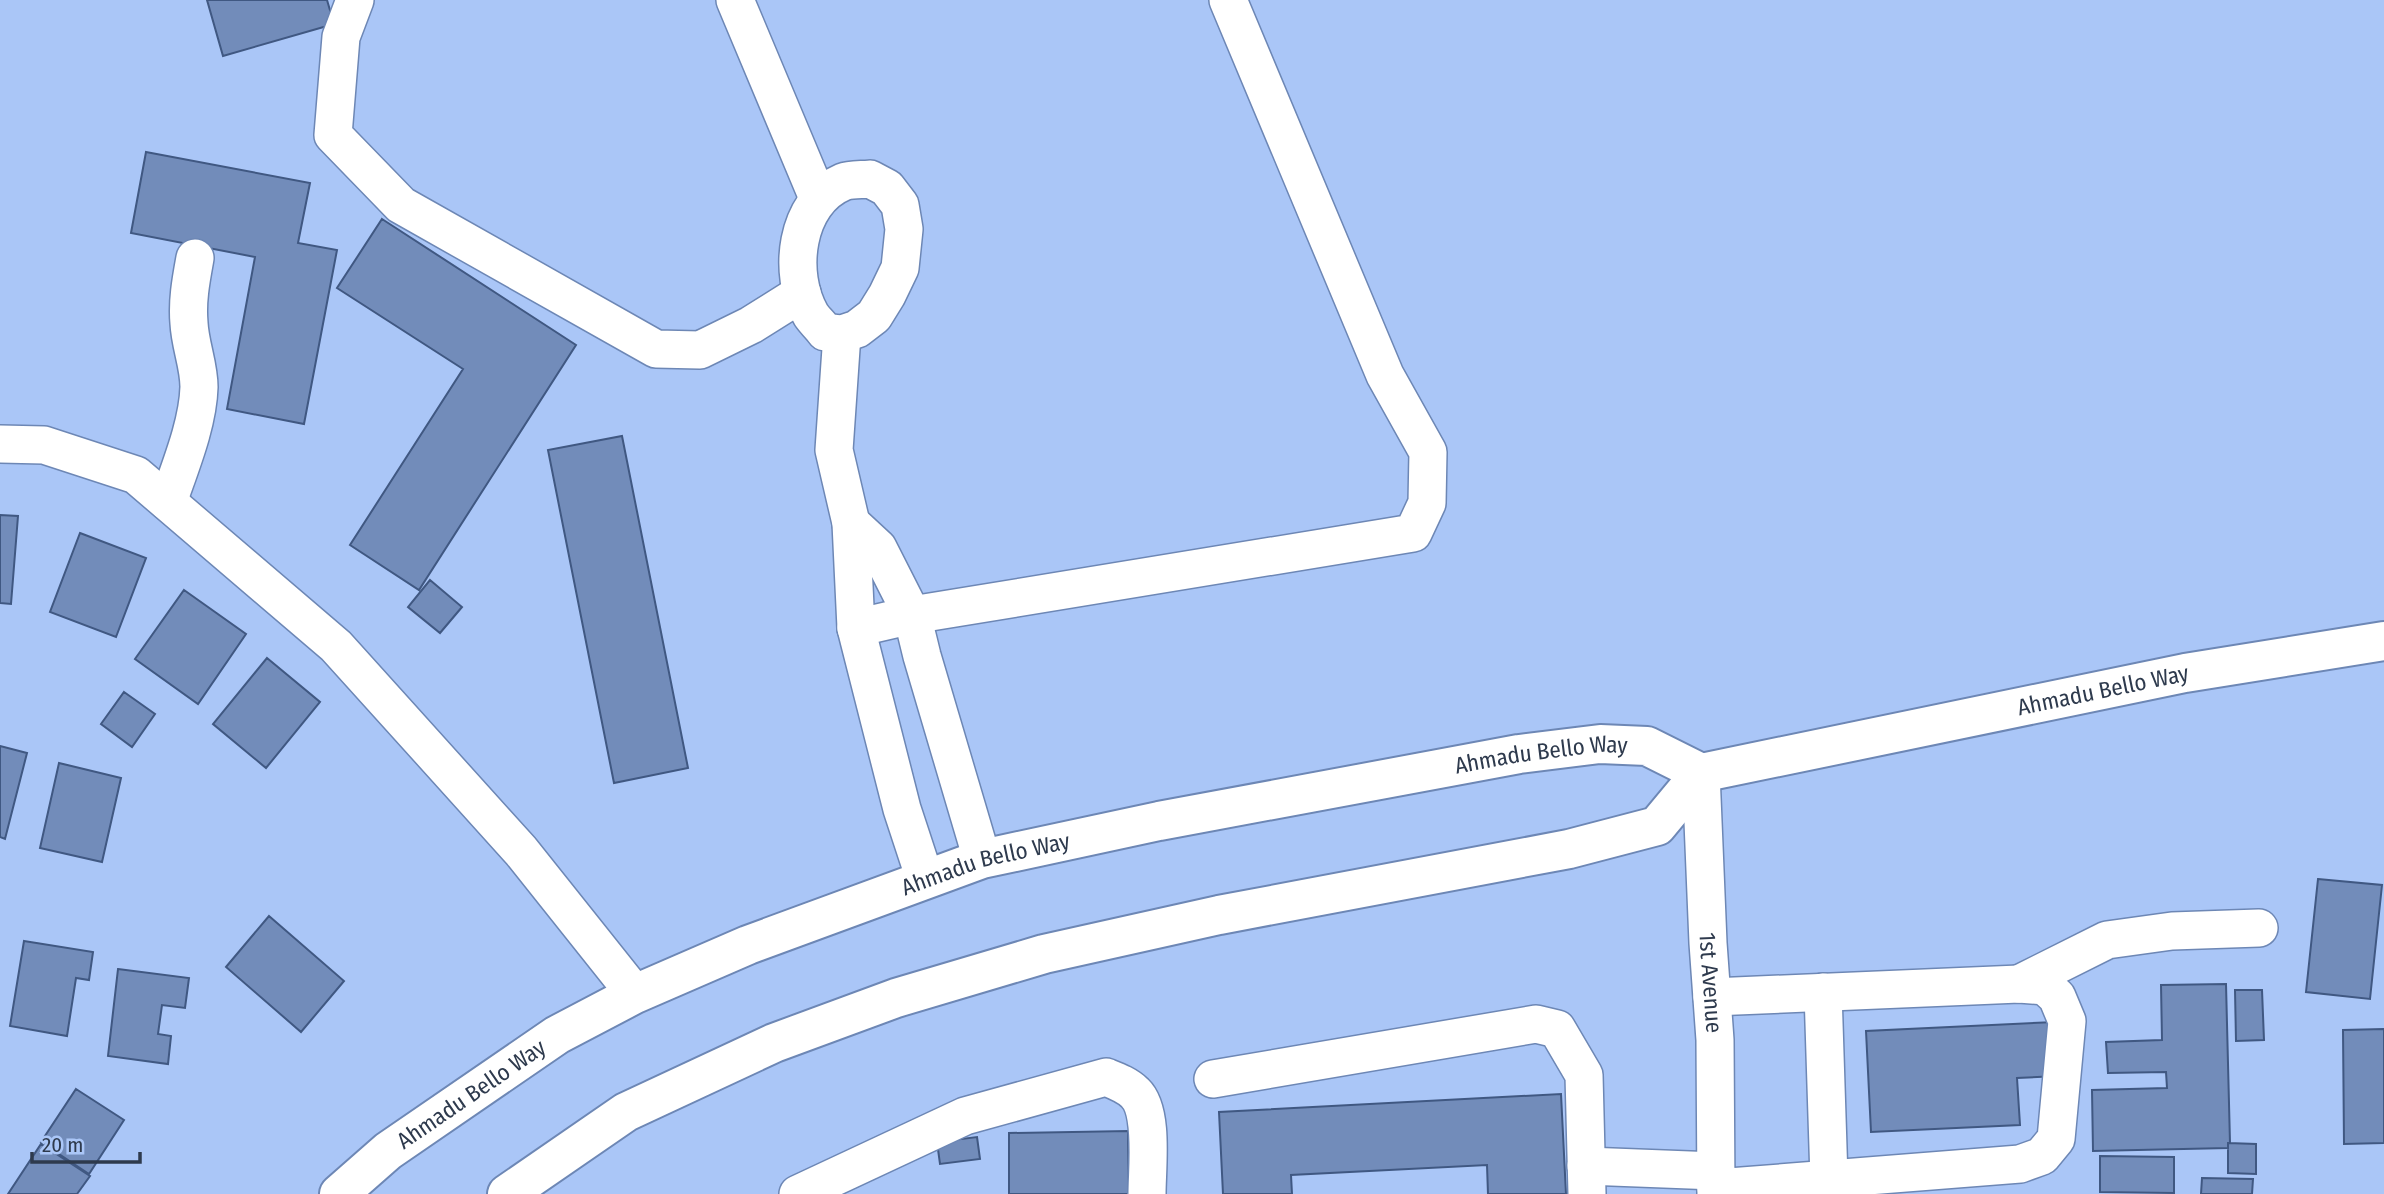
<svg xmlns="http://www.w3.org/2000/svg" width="2384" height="1194" viewBox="0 0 2384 1194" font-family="'Fira Sans Condensed',sans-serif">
	<rect width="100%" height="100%" fill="#aac6f7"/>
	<path fill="#728cba" stroke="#405882" stroke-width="2" d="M207,0H327L334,24L223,56Z
		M146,152L310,183L298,243L337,250L304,424L227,409L255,257L131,233Z
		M382,219L576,345L419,590L350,545L463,369L337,288Z
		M622,436L688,768L614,783L548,450Z
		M0,515L18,516L11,604L0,603Z
		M80,533L146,558L116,637L50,612Z
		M430,580L462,607L440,633L408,607Z
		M184,590L246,634L198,704L135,659Z
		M267,658L320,702L266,768L213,724Z
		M124,692L155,714L132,747L101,724Z
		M0,746L27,753L5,839L0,837Z
		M59,763L121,778L102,862L40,848Z
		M2318,879L2382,885L2370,999L2306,992Z
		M269,916L344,981L301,1032L226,967Z
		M24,941L93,952L89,980L76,978L67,1036L10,1026Z
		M118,969L189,978L185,1008L162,1005L158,1034L171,1036L168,1064L108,1056Z
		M2226,984L2230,1143H2228V1148L2093,1151L2092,1090L2167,1088L2166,1072L2108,1073L2106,1042L2162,1040L2161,985Z
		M2235,990H2262L2264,1040L2236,1041Z
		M2055,1022L2058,1076L2017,1078L2020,1125L1871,1132L1866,1031Z
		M2384,1029V1143L2344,1144L2343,1030Z
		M76,1089L124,1120L89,1174L41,1142Z
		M1561,1094L1566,1194H1488L1487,1165L1291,1175L1292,1194H1223L1219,1112Z
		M1128,1131L1129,1194H1009V1133Z
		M977,1137L980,1159L940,1164L937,1142Z
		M2228,1143L2256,1144V1174L2228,1173Z
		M41,1144L90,1176L77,1194H8Z
		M2100,1156L2174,1157V1193L2100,1192Z
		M2202,1178L2253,1179L2252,1194H2201Z"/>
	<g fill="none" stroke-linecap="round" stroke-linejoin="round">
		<defs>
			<g id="minor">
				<path d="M355,0L341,37L333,135L401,205L656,349L700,350L751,325L802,293"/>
				<path d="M735,0L818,198"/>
				<path d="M870,179L887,188L900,205L904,229L900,268L887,295L874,316L857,329L842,334L825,332C821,326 815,321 811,315C787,274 795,202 843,182C851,179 862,180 870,179Z"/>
				<path d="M842,334L834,450L851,523L856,628L902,809L925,879"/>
				<path d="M0,444L44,445L136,475L336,646L521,851L635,994"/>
				<path d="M168,502C180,467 198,424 199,387C199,365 190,345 189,323C187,301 191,280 195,258"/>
				<path d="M851,523L878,548L912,615L922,656L982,859"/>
				<path d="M856,628L912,615L1413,533L1427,503L1428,452L1385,375L1228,0"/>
				<path id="s1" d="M1701,773L1708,943L1715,1040L1716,1194"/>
				<path d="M2019,984L2107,940L2172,931L2259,928"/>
				<path d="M1823,992L1829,1179"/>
				<path d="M1712,997L2019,984L2045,986L2057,997L2067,1021L2056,1139L2042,1156L2020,1164L1716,1188"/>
				<path d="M1213,1079L1536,1024L1557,1029L1584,1075L1587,1194"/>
				<path d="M1586,1166L1716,1171"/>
				<path d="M798,1194L965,1116L1106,1077C1116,1081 1127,1085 1135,1093C1154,1111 1147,1168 1147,1194"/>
			</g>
			<g id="major">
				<path id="s2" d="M339,1194L388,1151L557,1035L635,994L748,945L982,859L1159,821L1519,754L1600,744L1647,746L1701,773"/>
				<path id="s3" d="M507,1194L626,1112L774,1043L896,998L1044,954L1219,915L1569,849L1657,826L1701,773L2185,673L2384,641"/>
			</g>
		</defs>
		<use href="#minor" stroke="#6d87b5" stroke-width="40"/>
		<use href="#major" stroke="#6d87b5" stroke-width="42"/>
		<use href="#minor" stroke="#fff" stroke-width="37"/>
		<use href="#major" stroke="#fff" stroke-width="38"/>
	</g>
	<g text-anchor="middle" stroke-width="7" stroke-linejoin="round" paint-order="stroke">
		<g font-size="23" fill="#2e3a4d" stroke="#aac6f7">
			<text dy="8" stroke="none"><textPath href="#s3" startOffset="1698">Ahmadu Bello Way</textPath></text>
			<text dy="8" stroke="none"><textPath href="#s2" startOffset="1300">Ahmadu Bello Way</textPath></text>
			<text dy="8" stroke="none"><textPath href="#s2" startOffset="733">Ahmadu Bello Way</textPath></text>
			<text dy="8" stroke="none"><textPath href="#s1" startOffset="210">1st Avenue</textPath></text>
			<text dy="8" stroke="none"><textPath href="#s2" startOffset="166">Ahmadu Bello Way</textPath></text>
		</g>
	</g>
	<path d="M32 1152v10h108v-10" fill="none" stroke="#2e3a4d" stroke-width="3.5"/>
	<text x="42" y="1152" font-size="21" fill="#2e3a4d" stroke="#aac6f7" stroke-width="5" paint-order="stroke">20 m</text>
</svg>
